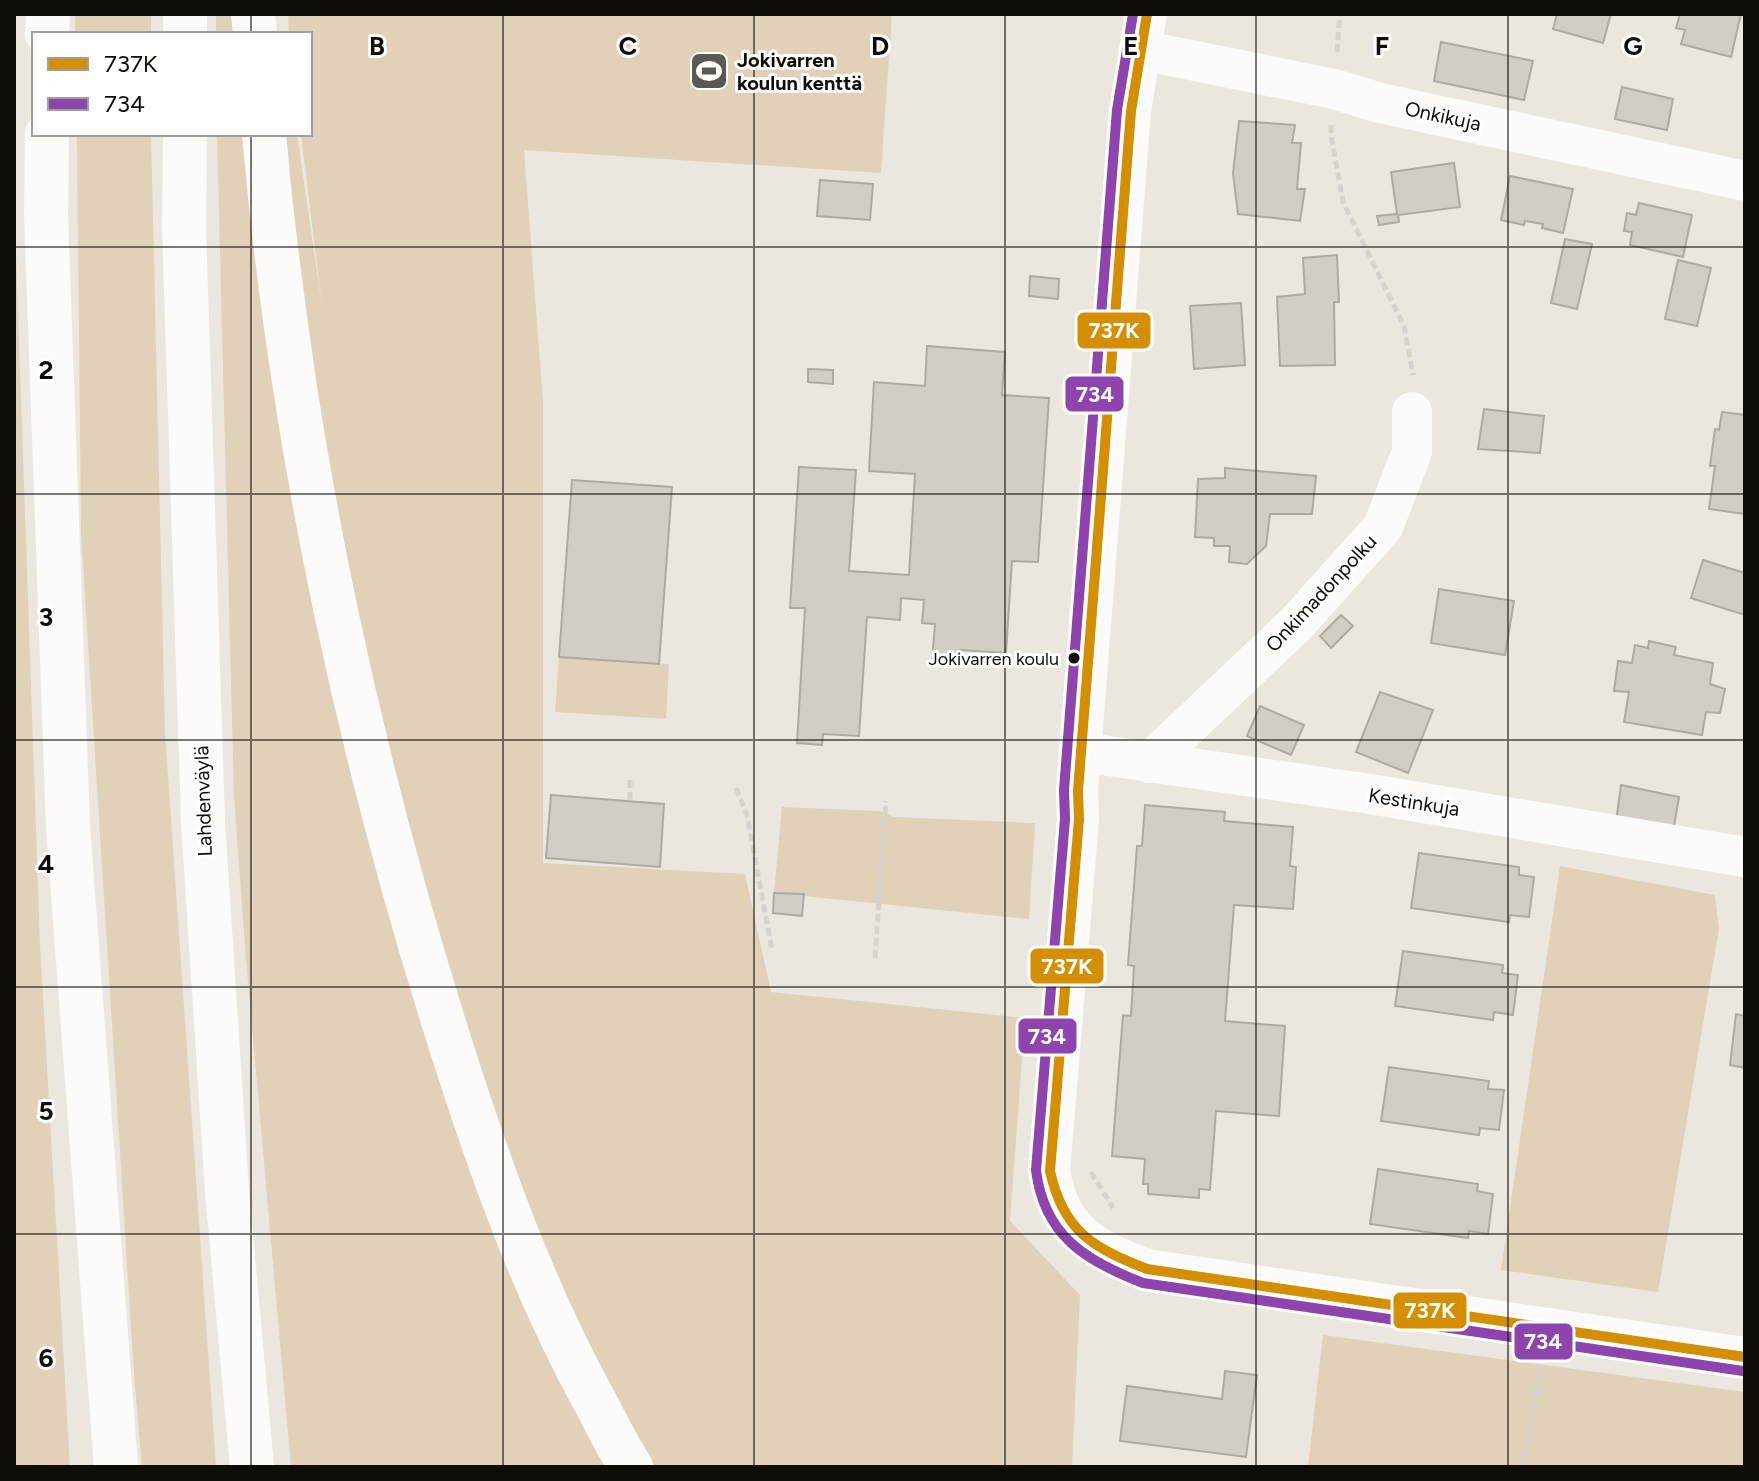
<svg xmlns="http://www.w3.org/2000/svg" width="1759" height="1481" viewBox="0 0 1759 1481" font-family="Figtree,sans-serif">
	<rect width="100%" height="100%" fill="#ece7de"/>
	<path fill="#e0d1b8" d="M75,14H151V34H75Z
		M216,14H237L239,34H216Z
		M288,14H892L881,173L524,150L543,402V863L745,874L771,992L1025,1018L1010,1221L1080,1295L1072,1467H655L595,1364L526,1200L466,1028L392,774L334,515L283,134H297L322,306L301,134H310V34H289Z
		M77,134H151L165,733L216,1467H142L134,1375L81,532Z
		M217,134H248L425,1034L612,1467H291L246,959L234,798Z
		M14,196L40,945L70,1467H14Z
		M559,657L669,664L666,719L555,712Z
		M782,807L879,811L894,817L1035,823L1029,919L774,893Z
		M1560,866L1715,895L1719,929L1658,1292L1501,1270Z
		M1323,1335L1745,1392V1467H1308Z"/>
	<path fill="#d2cec7" stroke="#aeaaa3" stroke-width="2" d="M1557,14H1611L1603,43L1553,29Z
		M1680,14H1741L1731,57L1681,44L1685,30L1676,28Z
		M1441,42L1533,61L1524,100L1434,81Z
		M1622,87L1673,99L1667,130L1615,119Z
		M1239,121L1295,125L1292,143H1301L1297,189H1305L1300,221L1238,214L1233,173Z
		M1454,163L1460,207L1398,215L1399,222L1379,225L1377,216L1397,214L1391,172Z
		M1510,176L1573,189L1563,233L1542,228L1543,224L1525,221L1524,225L1501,220Z
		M820,180L873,184L870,220L817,216Z
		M1639,203L1692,215L1683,257L1630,245L1632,232L1624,231L1627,213L1636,215Z
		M1565,239L1592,244L1577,309L1551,303Z
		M1337,255L1339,302H1334L1335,365L1280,366L1277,297L1305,294L1303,258Z
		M1678,260L1711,268L1697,326L1665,319Z
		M1030,276L1059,279L1058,299L1029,296Z
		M1241,303L1245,365L1194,369L1190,306Z
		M927,346L1005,352L1002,395L1049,398L1038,562L1012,561L1006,653L960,650L959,663L932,661L935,624L922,623L924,600L901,598L900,620L867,617L859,736L823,734L822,745L797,743L805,608H790L799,467L856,470L849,571L909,575L915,474L869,471L874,382L925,386Z
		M808,369L833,370V384L808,382Z
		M1484,409L1544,416L1540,453L1478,449Z
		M1722,412L1745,415V514L1709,509L1715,466H1710L1715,429L1719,430Z
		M1225,468L1316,476L1312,514H1270L1266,546L1247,564L1229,562L1230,546H1214V538L1195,537L1198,479L1225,478Z
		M572,480L672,487L659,664L559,657Z
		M1703,560L1745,573V615L1691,598Z
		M1439,589L1514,601L1505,655L1431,643Z
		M1341,615L1353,626L1331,648L1320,636Z
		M1649,641L1676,647L1674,655L1713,663L1710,684L1725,689L1720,713L1706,712L1702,735L1624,722L1629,692L1614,691L1618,661L1632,663L1635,645L1648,648Z
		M1380,692L1433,710L1408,773L1356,752Z
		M1260,706L1304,725L1291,755L1247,736Z
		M1621,785L1679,797L1672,838L1615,830Z
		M551,795L664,804L660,867L546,858Z
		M1145,805L1225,812L1224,821L1293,827L1290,866L1296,867L1293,909L1234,905L1225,1021L1285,1026L1279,1116L1216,1111L1210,1190L1199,1189V1198L1148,1194V1184H1143L1145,1159L1112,1156L1123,1015L1131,1016L1134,966L1128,965L1137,846H1142Z
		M1419,853L1519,867V875L1534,877L1529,917L1510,915L1509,922L1411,908Z
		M774,893L804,894L802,916L773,913Z
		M1403,951L1503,965L1502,973L1518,975L1513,1015L1494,1012L1493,1020L1395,1006Z
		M1736,1014L1745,1016V1068L1730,1065Z
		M1389,1067L1489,1081L1488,1089L1504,1090L1499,1130L1480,1128L1479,1135L1381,1121Z
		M1378,1169L1478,1184L1477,1191L1493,1194L1488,1234L1469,1231L1468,1238L1370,1224Z
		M1225,1371L1257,1375L1246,1457L1120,1441L1127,1386L1222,1399Z"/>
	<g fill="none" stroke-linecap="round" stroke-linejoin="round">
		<path stroke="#d5d3d0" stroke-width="5" stroke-dasharray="8 4" stroke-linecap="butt" d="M1337,52L1340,14
			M1331,125V135L1343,202L1404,326L1413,375
			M630,780V801
			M736,788L747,815L772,950
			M875,958L886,801
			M1091,1172L1113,1208
			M1523,1467L1541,1363"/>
		<path stroke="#fcfbfa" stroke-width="40" d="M1147,14L1131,111L1078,791L1079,819L1050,1171C1059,1231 1093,1249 1147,1269L1745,1357
			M1141,50L1334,89L1380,103L1745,181
			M1081,752L1370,794L1745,857
			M1149,763L1296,624L1383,527L1412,452V412"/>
		<path stroke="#fcfbfa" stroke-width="44" d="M253,14L255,34
			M47,34L48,14
			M185,34V14
			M47,134L46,215L68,827L116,1467
			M185,134L184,227L203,822L227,1191L252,1467
			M264,134C292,452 362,774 461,1077C497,1188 538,1298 594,1400C606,1422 617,1446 631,1467"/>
		<defs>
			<path id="bus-1" d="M1147,14L1131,111L1078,791L1079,819L1050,1171C1063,1231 1093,1248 1147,1269L1745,1357"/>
			<path id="bus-2" d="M1133,14L1117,110L1064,790L1065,819L1036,1170C1044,1236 1086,1261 1143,1283L1743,1371"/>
		</defs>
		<use href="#bus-1" stroke="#fff" stroke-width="16"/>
		<use href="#bus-2" stroke="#fff" stroke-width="16"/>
		<use href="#bus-1" stroke="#d48f01" stroke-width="10"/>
		<use href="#bus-2" stroke="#8e44ad" stroke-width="10"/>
	</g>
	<path fill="none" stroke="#0f0c07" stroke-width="2" stroke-opacity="0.55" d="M251,14V34M503,14V1467M754,14V1467M1005,14V1467M1256,14V1467M1508,14V1467M251,134V1467M14,247H1745M14,494H1745M14,740H1745M14,987H1745M14,1234H1745"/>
	<defs>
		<symbol id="stadium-square" viewBox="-11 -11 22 22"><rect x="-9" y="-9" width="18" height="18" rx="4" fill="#5c5952" stroke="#fff"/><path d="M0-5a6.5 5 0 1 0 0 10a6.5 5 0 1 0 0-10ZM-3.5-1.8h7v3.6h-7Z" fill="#fff"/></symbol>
	</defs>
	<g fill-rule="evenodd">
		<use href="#stadium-square" x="687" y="49" width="44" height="44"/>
	</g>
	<circle fill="#0f0c07" stroke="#fff" stroke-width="3" cx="1074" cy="658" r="7"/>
	<g text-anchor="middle" stroke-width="6" stroke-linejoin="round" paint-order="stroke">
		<g font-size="18" fill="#0f0c07" stroke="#fff" text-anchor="end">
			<text x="1059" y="665">Jokivarren koulu</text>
		</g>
		<g font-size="20" font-weight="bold" fill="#0f0c07" stroke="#fff" text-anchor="start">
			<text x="737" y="67">Jokivarren<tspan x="737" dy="23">koulun kenttä</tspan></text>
		</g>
		<g font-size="20" fill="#0f0c07" stroke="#fff">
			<text transform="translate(1443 116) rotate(12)" y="7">Onkikuja</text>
			<text transform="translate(1321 593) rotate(-47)" y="7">Onkimadonpolku</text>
			<text transform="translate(203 801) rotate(-92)" y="7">Lahdenväylä</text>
			<text transform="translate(1414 802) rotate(9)" y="7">Kestinkuja</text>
		</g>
	</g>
	<g font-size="26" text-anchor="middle" font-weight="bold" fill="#0f0c07" stroke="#fff" stroke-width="6" stroke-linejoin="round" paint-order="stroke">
		<text x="377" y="55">B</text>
		<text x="628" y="55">C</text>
		<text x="880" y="55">D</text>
		<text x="1131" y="55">E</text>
		<text x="1382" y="55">F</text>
		<text x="1633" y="55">G</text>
		<text x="46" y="379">2</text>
		<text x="46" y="626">3</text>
		<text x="46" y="873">4</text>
		<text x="46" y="1120">5</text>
		<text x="46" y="1367">6</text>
	</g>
	<g stroke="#fff" stroke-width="3">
		<rect x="1076" y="311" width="76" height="39" rx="8" fill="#d48f01"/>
		<rect x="1064" y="375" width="61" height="38" rx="8" fill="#8e44ad"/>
		<rect x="1029" y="947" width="76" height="38" rx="8" fill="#d48f01"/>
		<rect x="1017" y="1017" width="61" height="38" rx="8" fill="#8e44ad"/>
		<rect x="1392" y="1291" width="76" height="39" rx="8" fill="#d48f01"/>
		<rect x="1513" y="1322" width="61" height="39" rx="8" fill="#8e44ad"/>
	</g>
	<g font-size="22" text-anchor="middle" font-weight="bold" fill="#fff">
		<text x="1114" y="338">737K</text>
		<text x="1095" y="402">734</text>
		<text x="1067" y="974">737K</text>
		<text x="1047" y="1044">734</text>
		<text x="1430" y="1318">737K</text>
		<text x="1543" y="1349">734</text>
	</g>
	<rect width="1759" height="1481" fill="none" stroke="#0f0c07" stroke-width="32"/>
	<rect x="32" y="32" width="280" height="104" fill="#ffffff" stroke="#9f9e9c" stroke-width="2"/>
	<rect x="48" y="58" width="40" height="12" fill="#d48f01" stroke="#9f9e9c" stroke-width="2"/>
	<text x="104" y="72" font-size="24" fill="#0f0c07">737K</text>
	<rect x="48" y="98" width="40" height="12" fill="#8e44ad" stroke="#9f9e9c" stroke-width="2"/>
	<text x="104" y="112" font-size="24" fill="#0f0c07">734</text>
</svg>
